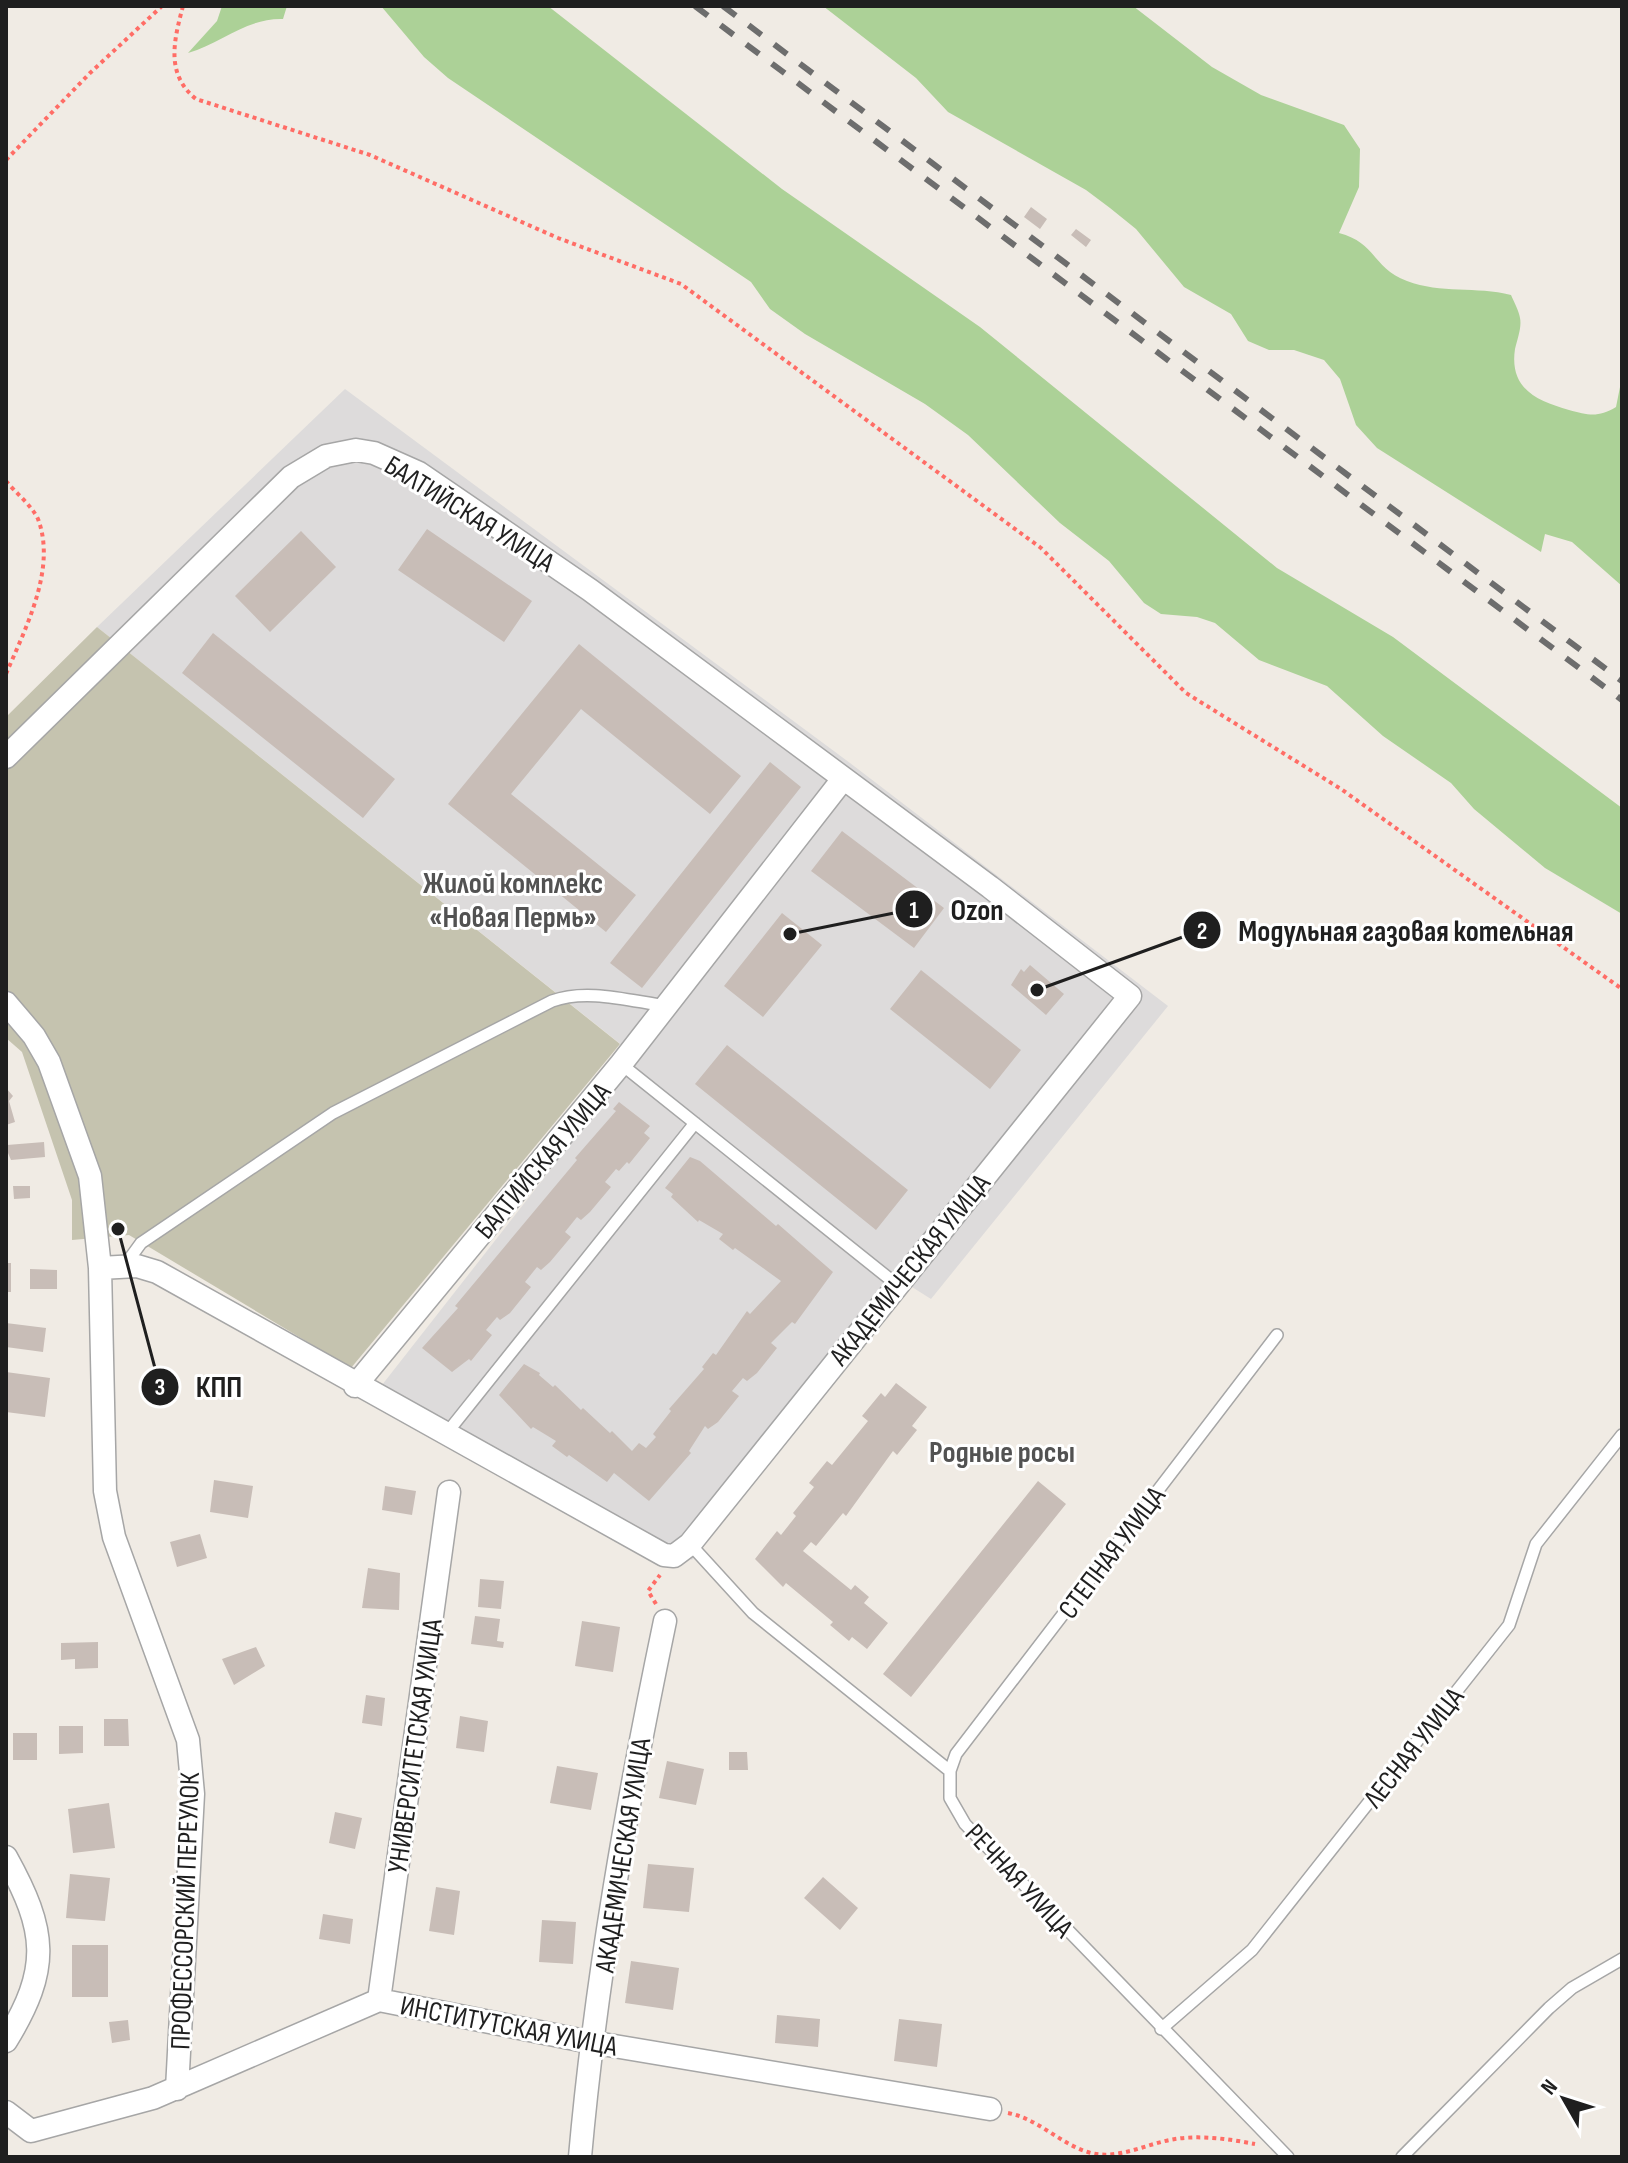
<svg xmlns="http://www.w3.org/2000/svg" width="1628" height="2163" viewBox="0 0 1628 2163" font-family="'Sofia Sans Condensed',sans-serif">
	<rect width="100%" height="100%" fill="#f0ebe4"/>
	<path fill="#dddbdb" d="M345,389L850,763L1168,1006L931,1299L912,1287L692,1560L382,1385L638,1058L97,627Z"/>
	<path fill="#c5c3af" d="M97,627L620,1044L351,1368L129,1235L72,1240V1200L22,1052L6,1038V717Z"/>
	<path fill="#acd197" d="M222,6H287L283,19C246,18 222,43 188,53L217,21Z
		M381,6H548L782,189L980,327L1277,568L1393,637L1622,808V914L1545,868L1474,809L1451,783L1383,736L1327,686L1259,660L1215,623L1197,617L1161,614L1144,603L1109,561L1060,523L968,435L925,404L805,334L770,309L751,282L448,78L424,57Z
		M823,6H1133L1212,67L1261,95L1344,125L1360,149L1359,187L1339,233C1377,243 1372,268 1407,281C1441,294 1476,286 1511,295C1514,302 1519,311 1520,318C1522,327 1517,340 1515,349C1509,389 1537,401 1569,410C1588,415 1598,418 1616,407L1622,377V586L1572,542L1545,534L1541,552L1377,448L1356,425L1340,379L1324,360L1294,350H1269L1248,341L1231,314L1184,287L1136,229L1110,208L1086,190L948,112L916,78Z"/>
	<path fill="#c8bdb7" d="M1031,207L1047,219L1040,229L1024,217Z
		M1076,229L1091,240L1086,247L1071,235Z
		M427,529L532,601L504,642L398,570Z
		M301,531L336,567L270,632L235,596Z
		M213,633L395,779L363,818L182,673Z
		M579,644L741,776L710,814L581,709L511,794L636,895L606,932L448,804Z
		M770,762L801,787L642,988L610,963Z
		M842,831L944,908L914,948L811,871Z
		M782,913L822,945L763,1017L724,986Z
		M1030,965L1064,994L1046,1015L1011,985L1021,969L1024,972Z
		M921,970L1021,1050L990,1089L890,1009Z
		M727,1045L908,1190L876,1230L695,1084Z
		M6,1088L13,1096L9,1101L15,1122L6,1125Z
		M619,1102L650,1126L644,1133L650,1138L629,1164L627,1162L619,1171L616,1169L605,1182L611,1187L590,1212L581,1220L577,1217L565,1232L571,1237L550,1262L541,1270L537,1267L525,1282L531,1287L510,1313L500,1320L497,1317L486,1330L492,1335L471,1361L469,1359L452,1372L422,1348L458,1308L455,1306L577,1160L575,1158L616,1111L613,1109Z
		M44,1142L45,1157L11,1160L8,1153L7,1145Z
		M690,1157L700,1161L776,1226L778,1224L833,1272L795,1324L792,1322L771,1343L777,1348L757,1373L747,1381L743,1378L732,1391L739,1396L718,1422L708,1429L705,1426L689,1451L691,1453L649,1501L614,1473L607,1482L569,1455L567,1457L552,1446L556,1441L533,1427L531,1429L499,1395L524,1364L540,1373L539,1375L553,1387L555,1385L581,1410L583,1408L610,1433L612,1431L632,1451L639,1443L646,1448L656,1437L653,1434L671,1411L669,1409L704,1369L702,1367L713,1353L716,1355L747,1311L750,1314L781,1281L735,1248L733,1250L719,1239L723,1234L699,1220L698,1222L671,1197L673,1194L665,1188Z
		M13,1186H30V1198L14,1199Z
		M112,1225H124V1232H112Z
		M6,1263H11V1292H6Z
		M30,1269L57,1270V1289H30Z
		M6,1323L46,1328L43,1352L6,1347Z
		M6,1372L50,1378L45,1417L6,1412Z
		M896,1383L927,1407L912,1426L917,1430L897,1455L893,1451L846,1516L843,1513L816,1546L811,1542L803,1551L851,1590L855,1585L869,1597L864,1603L888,1623L867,1649L852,1637L849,1641L830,1625L833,1622L786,1583L783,1587L755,1559L777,1531L781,1535L796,1516L793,1513L814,1487L809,1483L827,1461L832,1465L868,1421L862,1416L881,1393L885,1397Z
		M214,1480L253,1486L248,1518L210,1512Z
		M1038,1481L1066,1504L911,1697L883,1674Z
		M385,1486L416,1491L412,1515L382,1510Z
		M200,1534L207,1558L177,1567L170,1542Z
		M368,1568L400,1573L399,1610L362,1608Z
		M480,1579L504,1581L501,1609L478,1607Z
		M475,1616L500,1619L497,1641L504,1642L503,1648L471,1644Z
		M582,1621L620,1627L613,1672L575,1666Z
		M98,1642V1668L75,1669V1659L61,1660V1643Z
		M256,1647L265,1666L234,1685L222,1659Z
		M366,1695L385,1698L382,1726L362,1723Z
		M460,1716L488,1721L484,1752L456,1748Z
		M104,1719H128L129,1746H104Z
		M59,1726H83V1753L59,1754Z
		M13,1733H37V1760H13Z
		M729,1752H747L748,1770H729Z
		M667,1761L704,1769L696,1805L659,1798Z
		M557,1766L598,1773L591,1810L550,1803Z
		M109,1803L115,1848L73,1853L68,1809Z
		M335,1812L362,1818L355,1849L329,1843Z
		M648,1864L694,1868L689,1912L643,1908Z
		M70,1874L110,1878L105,1921L66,1918Z
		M823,1877L858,1908L840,1930L804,1898Z
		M436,1887L460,1891L454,1935L429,1931Z
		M323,1914L353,1919L350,1944L319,1939Z
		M542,1920L576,1922L573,1964L539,1962Z
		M72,1945H108V1997H72Z
		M631,1961L679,1968L673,2010L625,2003Z
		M777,2015L820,2019L818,2047L775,2043Z
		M899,2019L942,2024L937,2067L894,2061Z
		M128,2020L130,2040L112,2043L109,2022Z"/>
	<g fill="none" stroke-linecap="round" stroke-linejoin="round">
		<defs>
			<path id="lane" d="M621,1064L896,1284
				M125,1265L141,1243L333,1113L552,1001C587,988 630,1001 667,1006
				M446,1434L695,1123
				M690,1544L753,1613L950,1771V1798L965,1824L1288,2157
				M950,1771L956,1754L1277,1335
				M1161,2029L1252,1950L1509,1625L1536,1544L1622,1435
				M1402,2157L1549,2008L1572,1988L1622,1959"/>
			<path id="street" d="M6,757L291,477L326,456L356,450L374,453L419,473L590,590L990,887L1130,996L690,1544L674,1556L664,1555L157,1272L137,1266L100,1268
				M6,1003L34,1036L49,1062L90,1176L100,1268L105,1491L114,1537L188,1740L193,1794L177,2089
				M355,1386L621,1064L843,779
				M6,1857C47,1931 51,1968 6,2041
				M379,2000L449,1492
				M6,2112L31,2131L153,2098L379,2000L590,2042L990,2109
				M580,2157C596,1977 628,1798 665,1621"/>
		</defs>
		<use href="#lane" stroke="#a6a6a6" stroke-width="14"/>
		<use href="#street" stroke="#a6a6a6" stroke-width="25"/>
		<path stroke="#ff6d66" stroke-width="4" stroke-dasharray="4 4" stroke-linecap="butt" d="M183,6C174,40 165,74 196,99L370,155L558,238L681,284L1041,548L1186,693L1341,789L1622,989
			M6,160L90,73L162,6
			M6,481C15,492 32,506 38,519C57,569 25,629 6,674
			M656,1604L648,1591L660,1575
			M1008,2113C1039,2119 1061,2145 1091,2153C1119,2160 1148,2143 1175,2139C1201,2135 1229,2139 1255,2144
			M1621,2157L1622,2155"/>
		<use href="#lane" stroke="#fff" stroke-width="11"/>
		<use href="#street" stroke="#fff" stroke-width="22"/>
		<path stroke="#6d6d6d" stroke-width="6" stroke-dasharray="16 16" stroke-linecap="butt" d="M695,6L1622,700
			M723,6L1622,681"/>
	</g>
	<g text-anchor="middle" stroke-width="6" stroke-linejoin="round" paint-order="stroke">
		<g font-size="28" fill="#1f1f1f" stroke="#fff">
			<text transform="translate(470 513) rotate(32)" y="10">БАЛТИЙСКАЯ УЛИЦА</text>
			<text transform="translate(542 1160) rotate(-50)" y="10">БАЛТИЙСКАЯ УЛИЦА</text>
			<text transform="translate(909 1269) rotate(-51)" y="10">АКАДЕМИЧЕСКАЯ УЛИЦА</text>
			<text transform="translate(1111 1552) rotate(-53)" y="10">СТЕПНАЯ УЛИЦА</text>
			<text transform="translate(414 1746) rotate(-82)" y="10">УНИВЕРСИТЕТСКАЯ УЛИЦА</text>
			<text transform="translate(1413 1747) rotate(-52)" y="10">ЛЕСНАЯ УЛИЦА</text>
			<text transform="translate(622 1855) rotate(-81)" y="10">АКАДЕМИЧЕСКАЯ УЛИЦА</text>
			<text transform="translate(1020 1880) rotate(47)" y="10">РЕЧНАЯ УЛИЦА</text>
			<text transform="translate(184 1911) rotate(-88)" y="10">ПРОФЕССОРСКИЙ ПЕРЕУЛОК</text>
			<text transform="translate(509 2025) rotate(11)" y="10">ИНСТИТУТСКАЯ УЛИЦА</text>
		</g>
		<g font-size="30" font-weight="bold" fill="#525252" stroke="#fff">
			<text x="513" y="893">Жилой комплекс<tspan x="513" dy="34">«Новая Пермь»</tspan></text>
			<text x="1002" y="1462">Родные росы</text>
		</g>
	</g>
	<path fill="none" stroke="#1f1f1f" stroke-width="3" d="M790 934L914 909M1037 990L1202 930M118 1229L160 1387"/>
	<g fill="#1f1f1f" stroke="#fff" stroke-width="3">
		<circle cx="790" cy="934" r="8"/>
		<circle cx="1037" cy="990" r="8"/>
		<circle cx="118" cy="1229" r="8"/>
		<circle cx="914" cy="909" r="20"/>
		<circle cx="1202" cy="930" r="20"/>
		<circle cx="160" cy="1387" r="20"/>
	</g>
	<g font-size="24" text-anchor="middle" font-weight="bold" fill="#fff">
		<text x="914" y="918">1</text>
		<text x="1202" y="939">2</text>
		<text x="160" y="1395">3</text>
	</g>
	<g font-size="30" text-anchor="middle" font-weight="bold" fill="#1f1f1f" stroke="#fff" stroke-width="6" stroke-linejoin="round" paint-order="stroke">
		<text x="977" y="920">Ozon</text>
		<text x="1406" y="941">Модульная газовая котельная</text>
		<text x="219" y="1397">КПП</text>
	</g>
	<rect width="1628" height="2163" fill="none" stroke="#1f1f1f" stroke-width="16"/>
	<g transform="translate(1564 2099) rotate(309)" stroke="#ffffff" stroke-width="6" paint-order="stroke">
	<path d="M0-6L14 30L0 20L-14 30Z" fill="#1f1f1f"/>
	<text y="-12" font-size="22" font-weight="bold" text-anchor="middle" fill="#1f1f1f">N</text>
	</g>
</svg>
